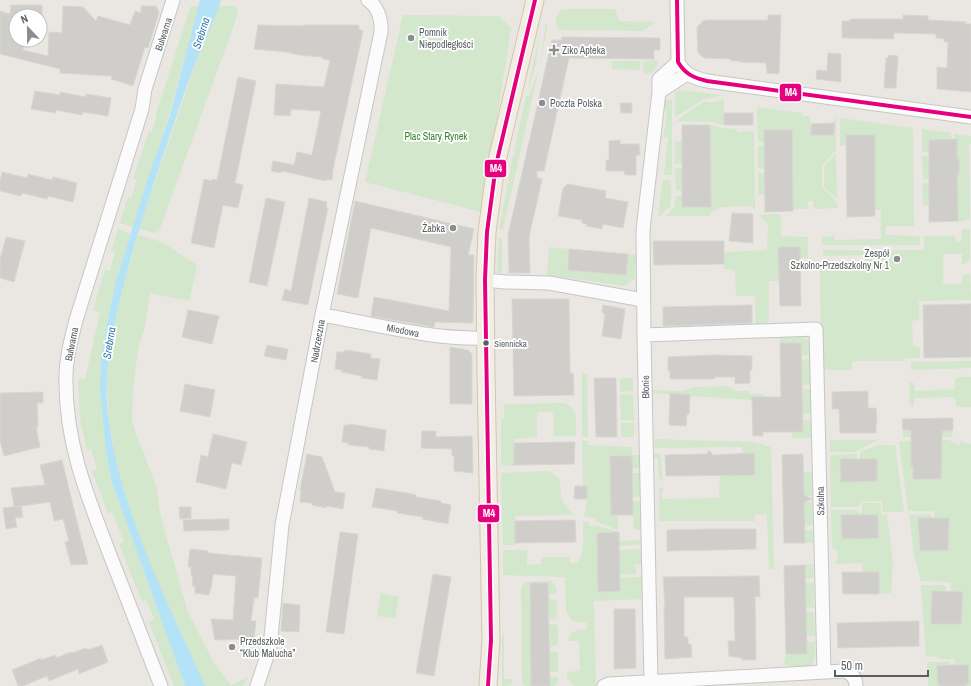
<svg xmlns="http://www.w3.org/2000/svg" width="971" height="686" viewBox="0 0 971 686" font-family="'Archivo Narrow',sans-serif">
	<rect width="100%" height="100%" fill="#eae7e2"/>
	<path fill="#d2e7cb" d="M191,6H199L169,115L133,227L120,223L128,197L131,198L137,180L133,179L149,131L152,132L157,114L156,113Z
		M219,6H236L238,11L234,25L159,231L155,233L139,229L199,54Z
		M563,9H615L619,21L656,22L643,31L561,30L558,29C554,22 556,13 563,9Z
		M403,15L499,16L511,28L487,183L481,212L365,182Z
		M545,24L548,25L540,64L545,28Z
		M540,32L536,64L527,93Z
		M658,60V65L651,73L645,74L643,72V61Z
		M612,61H640V70L612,69Z
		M539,68L503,229H499L501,217H503V214L502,213L513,156H515V153L514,152L526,96H529Z
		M679,91V90L724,95L702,100L675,117V92Z
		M724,99V125L713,122L676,121L703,102H716Z
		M663,100H672V175H664L668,137H663L667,114Z
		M757,107L802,113V116H810L811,135H834V118H836V150L822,166V187L837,202L838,208L814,209L813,201H808V209H793L792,130H764V141L758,142Z
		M840,118L913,128L914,226H886V235L920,236V245H822V237L835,236V240L881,239V210H875V135H846V145L840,146Z
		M710,125L722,128L737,129V132L754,131L755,210L752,206L719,207L710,214V216H665L674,208L676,196H682V207H710Z
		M922,129L951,133V140H929V152H922Z
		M954,134L971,136V144L969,145L970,218L964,221H958L957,175H959V159H957V140L955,139Z
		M675,141H682V163L675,164Z
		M758,146H764V169L758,168Z
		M836,153L837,199L824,187V167Z
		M922,156H929V179H923Z
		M675,168H682V191H676Z
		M758,173H764V195H758Z
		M663,179L671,180V206L660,216H658Z
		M922,183H929V205H923Z
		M778,214L781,217V236L808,237V258H800L799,247H778L779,281H769V321L763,326L756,325L755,296H736L735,270L724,269V252L767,250L768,225L759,215Z
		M962,228L970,230V260L965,264H962V254H943V284H962V275L970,274L971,300L919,301V320L912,321L913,346L920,347V358H905V361H852V370H824L821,365L820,266L823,263H828L829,266L867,265L866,255L823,256V250H924V236H955L956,242H961Z
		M118,229L131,234L115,285L107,325L106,451L111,479L185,686H174L149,622L154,619L146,600L142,602L119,544L124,542L112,512L108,513L92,471L97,469L91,449L87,450L80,419L78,379H85L100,312L93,310L105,270H110L115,252L111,251Z
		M138,235L162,242L194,263L197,267L189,301L150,293L145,326L138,350L133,390L132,420L137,438L144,453L157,490L159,508L168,543L188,612L215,665L231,685L248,677L243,686H205L144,551L132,519L116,461L108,414L107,374L111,346L119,301Z
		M498,237L502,238V273H497L498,244H499Z
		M549,247L569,249L568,270L626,275L628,254L636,255L635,278L624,286L547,275Z
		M780,337H803L809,341L810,355L802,356L801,343H780Z
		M810,359V385H802V360Z
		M971,361V368L911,370V362Z
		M582,373L587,374L588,437H582Z
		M959,377H971V407H956L955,397L914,398V406L912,407L909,403L910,382L914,383L915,391L955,389V380L956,378Z
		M620,378H633V391L620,392Z
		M727,386L737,391H748L750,394H763V397H752V400L649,393L651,390L683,391L694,387Z
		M802,389H810L811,414H803Z
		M633,394L634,420H621L620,395Z
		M564,403C579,408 576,423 576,436H554L553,412H537V437L514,439V466L501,465V419H504V404Z
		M803,420H811V438H792V432H803Z
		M621,423H634V437H621Z
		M903,430H953L952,437H903Z
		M654,439L753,442L771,447L774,569H769L767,514L755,515V521H659V488L665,487L662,491V499L719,498L720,475H755L754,454L743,455L742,447L655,448Z
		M830,440H878L855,452H830Z
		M923,440L913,471L914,479H941L940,465H942V447H929L930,440H949L960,446V441L971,444V686H966V684L969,683L968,665H955V659H940L936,657L926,656L921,585H943L946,587V591L932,592L931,609L933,624L941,623L961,624L959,610H963V592L951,591V582L921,581L914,555L909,515L931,514V518H918V536L921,537L920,551L948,550L946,536H949L948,518H935L934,511H908L899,441Z
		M582,441H588L589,445L632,447V455H640V468L632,469V456H610L611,515H618V530L595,521V518L584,517L587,499V486H583Z
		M878,445H895L904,512H883L882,501L860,502V507H831L830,455L857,454V459H840L841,482L877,481V459H860V452Z
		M648,454H661L662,478L665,480L659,479L658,458H649Z
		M547,471C566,477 558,486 562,500C564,505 570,511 574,515L515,516V545H503L501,473Z
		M804,472H812V496H805L804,495Z
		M633,473H640L641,497H633Z
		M633,501H641V530H635L633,526Z
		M804,502H812L813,525H805Z
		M862,503H880L881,514L887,515L893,562L891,593L879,594V572H863L862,563L836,564V559H837L838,551H836V549L832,548L831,510H858V513H862Z
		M583,522H589V526H595V525L619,532L597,533L598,592L619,591V578L642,577V599L594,601L596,686H574L567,678V672L580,671L579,641H567C570,630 578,630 587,629V623L573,621L568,615L566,610L565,577L503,575V551L506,550H527V565L541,564V557H569L570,563H578C585,551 583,536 583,522Z
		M805,530H813V543H805Z
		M639,540L641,542V545L619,546V541Z
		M642,549V565L635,564L636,574L619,575V550Z
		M805,564H813L814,578L806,579Z
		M551,581L555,584L557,591L554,594H548V583H530L531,686H524L522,680L521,587L525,582Z
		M806,583H814V608L806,607Z
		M381,593L399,597L395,618L377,616Z
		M549,599L557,600V619L549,620Z
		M807,612H814L815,636H807Z
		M549,624H555L558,626V645L555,646L550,647Z
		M504,632V679H511L513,681L510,685L502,686V636Z
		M807,642H815V655L812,666L807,669L790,671V665H784L786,654H807Z
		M550,651L558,652V672H550Z
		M927,662H950V666H938V684L940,685V686H928Z
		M550,677H558L559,680L555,686H550Z"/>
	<path fill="#b4e2f6" d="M200,0H221C216,18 206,36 199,54C183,94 170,136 156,177C140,226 124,276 114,327C109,356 104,385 108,414C120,513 166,597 205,686H185L111,479L106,451L100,387L101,362L107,325L115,285L148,178L170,115Z"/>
	<path fill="#d0cecb" stroke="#d9d6d2" d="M11,5H42V16H16V40H24L23,50L48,56L49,32L62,33L63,6L83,7L96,21L98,16L130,25L135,11L141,13V6H156L159,13L148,48L145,47L133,86L111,79L112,76L60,73V69L0,54V11L10,14Z
		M768,15H781L779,74L767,73L766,63L740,62V61H731V59L705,58L701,56L698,52L697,27L703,21L707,20H768Z
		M903,15L928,16V20L966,22L965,24H971V92L937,89V67L947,68L948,42H944V39L936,38V34L894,33V39L842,38V21H850V19H903Z
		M258,25L303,26V25H359V29L363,31L333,169L332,180L327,179L326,181L282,171L281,173L271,171L273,161L294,165L297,152L312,155L321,111L291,109L290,116L274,115L276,84L324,87L330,60L323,59V57L299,55L286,52L254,49Z
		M562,37L660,38V50H654V59L569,58L544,171H537V178L542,179L529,237L530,273H509L508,235L552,40H562Z
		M828,53L841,54V82L816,79L817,70L827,71Z
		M889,55L898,56L896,88H884L886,58H888Z
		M238,77L256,81L235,183L243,185L238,208L223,205L214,248L191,243L204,179L211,181L212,179L217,180Z
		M35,91L60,95V92L86,97V94L111,98L108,116L83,112L82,115L56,110V113L31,109Z
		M620,103H632V113H621Z
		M724,113H753V125H724Z
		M834,123V135H811V124Z
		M682,125H710L711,207H682Z
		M764,130H792L793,211L765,212Z
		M846,135H875V216L847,217Z
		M957,139V159H959V175H957L958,221L929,222V140Z
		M620,140V144H639L640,155H636V175H625L624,171H606V160H609V141Z
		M2,172L27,178L28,174L52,180L53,177L77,183L73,202L48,196L47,199L22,193L21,196L0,191V181Z
		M568,184L606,191L605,198L628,202L623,228L603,224L602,229L586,226L587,224L582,223V220L558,216L563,188Z
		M266,198L285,202L267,286L249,282Z
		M309,198L327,202L326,208H328L308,305L282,300L285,289L291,291Z
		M355,201L474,229L468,255H474L473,323L435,322L434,327L371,316L374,297L449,311L451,247L371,228L358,298L337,294Z
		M732,213L753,214V243L729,241Z
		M6,237L25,241L14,282L0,278V259Z
		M653,241H724V264L654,265Z
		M778,247H800L801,306H780Z
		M569,249L628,254L626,275L568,270Z
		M512,299H569L570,373H573L574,395L514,396Z
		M971,304V357L924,358L923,305Z
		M603,305L625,309L621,339L602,336L605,315L602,312Z
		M752,305V323L663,326V307Z
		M188,310L219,316L212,344L182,337Z
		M780,343H801L803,432H763V436H753L752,397H781Z
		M267,345L288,349L286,360L264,356Z
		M450,347L468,350L472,354V404H450Z
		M345,350L371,354V358L380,359L377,380L362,378V376L341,372L342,370L335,369L337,352H344Z
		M714,355L752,356V370H750V383L735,384V377H715V379H670V371H668V357Z
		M594,378H616L617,437H596Z
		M185,384L215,390L210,417L180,411Z
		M868,391V408H876L877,424H876V433H840L839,409H832V392Z
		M43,392V403H37L38,427H36L40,447L4,456L0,441V393Z
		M670,393L690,395L689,414H687L686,426L669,425Z
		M953,418V430L942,431L941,479H913V466H911V430H903L902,419Z
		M350,424L386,430L384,451L369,449V447L348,445V443L342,442L344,425H350Z
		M422,431H436V437L472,436L473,473L454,471V456H452V449L421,448Z
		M213,434L247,442L241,465L232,463L226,489L196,482L201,455L208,457Z
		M575,442L574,464L514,465V443Z
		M709,450L713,455L754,453L755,475L666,476L665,455L707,454Z
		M307,454L322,457L335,492L345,493L343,509L327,506L326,508L312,505V503L300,502L301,491L300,490Z
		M803,454L804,495L812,499L804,502L805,543H784L782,455Z
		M610,456H632L633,515H611Z
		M840,459H877V481L841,482Z
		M62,460L79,530L88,564L71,565L65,542L69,541L63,519L54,521L50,502L14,507L11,488L45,485L40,465Z
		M575,486H587V499H574Z
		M376,488L413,494L416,495V497L441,501V503L451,505L448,524L422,519L423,517L397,513L398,511L372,507Z
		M21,506L23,517L15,518L17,527L6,529L3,508Z
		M179,507H191V518L180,519Z
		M841,515H878V538L842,539Z
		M918,518H949L948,550L920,551Z
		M223,519H229V530L184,531L183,520Z
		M575,520L576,542L515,543V521Z
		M708,529H756V549L667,551V530Z
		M340,532L358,534L344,634L326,632Z
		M619,532L620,591L598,592L597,533Z
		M190,549L208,551V553L262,558L258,598H254L251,621H256L254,639L215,640L211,619L233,620L236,576L213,574L211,589H210L209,595L195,593V586H192L193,575H191V567H188Z
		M805,565L807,654H786L784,566Z
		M842,572H879V594H843Z
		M433,574L451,577L434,676L416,673Z
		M759,576L760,597L755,596L756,660H742V658L729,656L728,641H735L734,597H684V637H688V644H691L692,657L665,659L664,606H665L663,577Z
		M530,583H548L550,686H531Z
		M932,591L963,592L961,624H931Z
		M283,603L300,605L299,632L281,631Z
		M614,609H635L636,668L614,669Z
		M919,621V646L838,648L837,623Z
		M102,645L108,662L79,674L78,669L49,681L47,676L23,686H18L12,670L41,658V660L56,655V658L71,652L72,653L86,648L87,650Z
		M955,665H968L969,684H966V686H940V685H938L937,666Z"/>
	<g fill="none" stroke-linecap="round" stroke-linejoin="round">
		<defs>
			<path id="minor" d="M677,0L678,62C685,75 694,78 707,81L971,117
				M659,92L687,74
				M485,280L505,282L549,283L643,300
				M322,315C376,324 431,340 486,338
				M644,335L816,329L824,672
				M651,682L644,335L643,230L659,92V79L678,62
				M161,686C144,642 127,599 110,555C88,498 66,445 66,383C65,361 71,340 76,320L142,109L145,89L173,0
				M257,686L270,647L282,525L322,315L381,32C382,20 378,7 368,0
				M604,686L609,684L844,671C852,673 856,678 856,686"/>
			<path id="major" d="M488,686L491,640L486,372L485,280L487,232L496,165L535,0"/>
		</defs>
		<use href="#minor" stroke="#c6c6c5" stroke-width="15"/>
		<use href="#major" stroke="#d4c5ae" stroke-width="19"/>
		<use href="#minor" stroke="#fcfbfb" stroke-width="13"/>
		<use href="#major" stroke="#f2eee5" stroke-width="17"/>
		<defs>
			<path id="bus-1" d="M677,0L678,62C685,74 694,78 707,81L971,117
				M488,686L491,640L485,280L487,232L496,165L535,0"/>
		</defs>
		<use href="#bus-1" stroke="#fff" stroke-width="7"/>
		<use href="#bus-1" stroke="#e5007d" stroke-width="4"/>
	</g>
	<g fill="#8b8e8f" stroke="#fff" stroke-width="1.5">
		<circle cx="411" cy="38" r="4"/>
		<path d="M552 44h4v4h4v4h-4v4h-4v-4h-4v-4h4z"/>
		<circle cx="542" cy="103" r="4"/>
		<circle cx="453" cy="228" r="4"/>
		<circle cx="897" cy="259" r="4"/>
		<circle cx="232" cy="647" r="4"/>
	</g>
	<circle fill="#585e62" stroke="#fff" stroke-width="1.5" cx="486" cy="343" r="3.5"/>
	<g text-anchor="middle" stroke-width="3.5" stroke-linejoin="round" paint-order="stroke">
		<g font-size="9" fill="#585e62" stroke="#fff" text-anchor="start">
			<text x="494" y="347">Siennicka</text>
		</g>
		<g font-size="10" fill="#585e62" stroke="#fff" text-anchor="start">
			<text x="419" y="36">Pomnik<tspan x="419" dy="12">Niepodległości</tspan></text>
			<text x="562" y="54">Ziko Apteka</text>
			<text x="550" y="107">Poczta Polska</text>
			<text x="445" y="232" text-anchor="end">Żabka</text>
			<text x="889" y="257" text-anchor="end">Zespół<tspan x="889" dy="12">Szkolno-Przedszkolny Nr 1</tspan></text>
			<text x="240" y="645">Przedszkole<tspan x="240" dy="12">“Klub Malucha”</tspan></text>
		</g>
		<g font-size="10" fill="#585e62" stroke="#fff">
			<text transform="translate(163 34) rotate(-72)" y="4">Bulwarna</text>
			<text transform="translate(403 330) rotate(11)" y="4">Miodowa</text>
			<text transform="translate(317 341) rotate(-80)" y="4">Nadrzeczna</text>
			<text transform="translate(71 344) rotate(-79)" y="4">Bulwarna</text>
			<text transform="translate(645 387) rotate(-91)" y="4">Błonie</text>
			<text transform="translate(820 501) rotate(-91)" y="4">Szkolna</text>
		</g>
		<g font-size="10" fill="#33852d" stroke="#fff">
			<text x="436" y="140">Plac Stary Rynek</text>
		</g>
		<g font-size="11" font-style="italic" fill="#2f77a7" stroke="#fff">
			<text transform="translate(201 33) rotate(-72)" y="4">Srebrna</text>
			<text transform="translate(109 343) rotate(-81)" y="4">Srebrna</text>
		</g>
	</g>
	<g stroke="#fff" stroke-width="1.5">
		<rect x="779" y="83" width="23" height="19" rx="4" fill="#e5007d"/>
		<rect x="484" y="159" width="23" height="19" rx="4" fill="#e5007d"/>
		<rect x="477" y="504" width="23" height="19" rx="4" fill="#e5007d"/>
	</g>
	<g font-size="11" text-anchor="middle" font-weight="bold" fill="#fff">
		<text x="791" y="96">M4</text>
		<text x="496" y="172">M4</text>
		<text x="489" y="517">M4</text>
	</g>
	<g transform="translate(28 28) rotate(338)"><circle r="19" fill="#ffffff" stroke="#bcbfc0"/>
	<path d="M0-3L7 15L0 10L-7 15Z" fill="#8b8e8f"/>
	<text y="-6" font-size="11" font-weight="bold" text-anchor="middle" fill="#585e62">N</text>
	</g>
	<path d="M835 670v6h93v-6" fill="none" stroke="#585e62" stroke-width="2"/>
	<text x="841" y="670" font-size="12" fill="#585e62" stroke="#ffffff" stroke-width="3" paint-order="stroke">50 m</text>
</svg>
